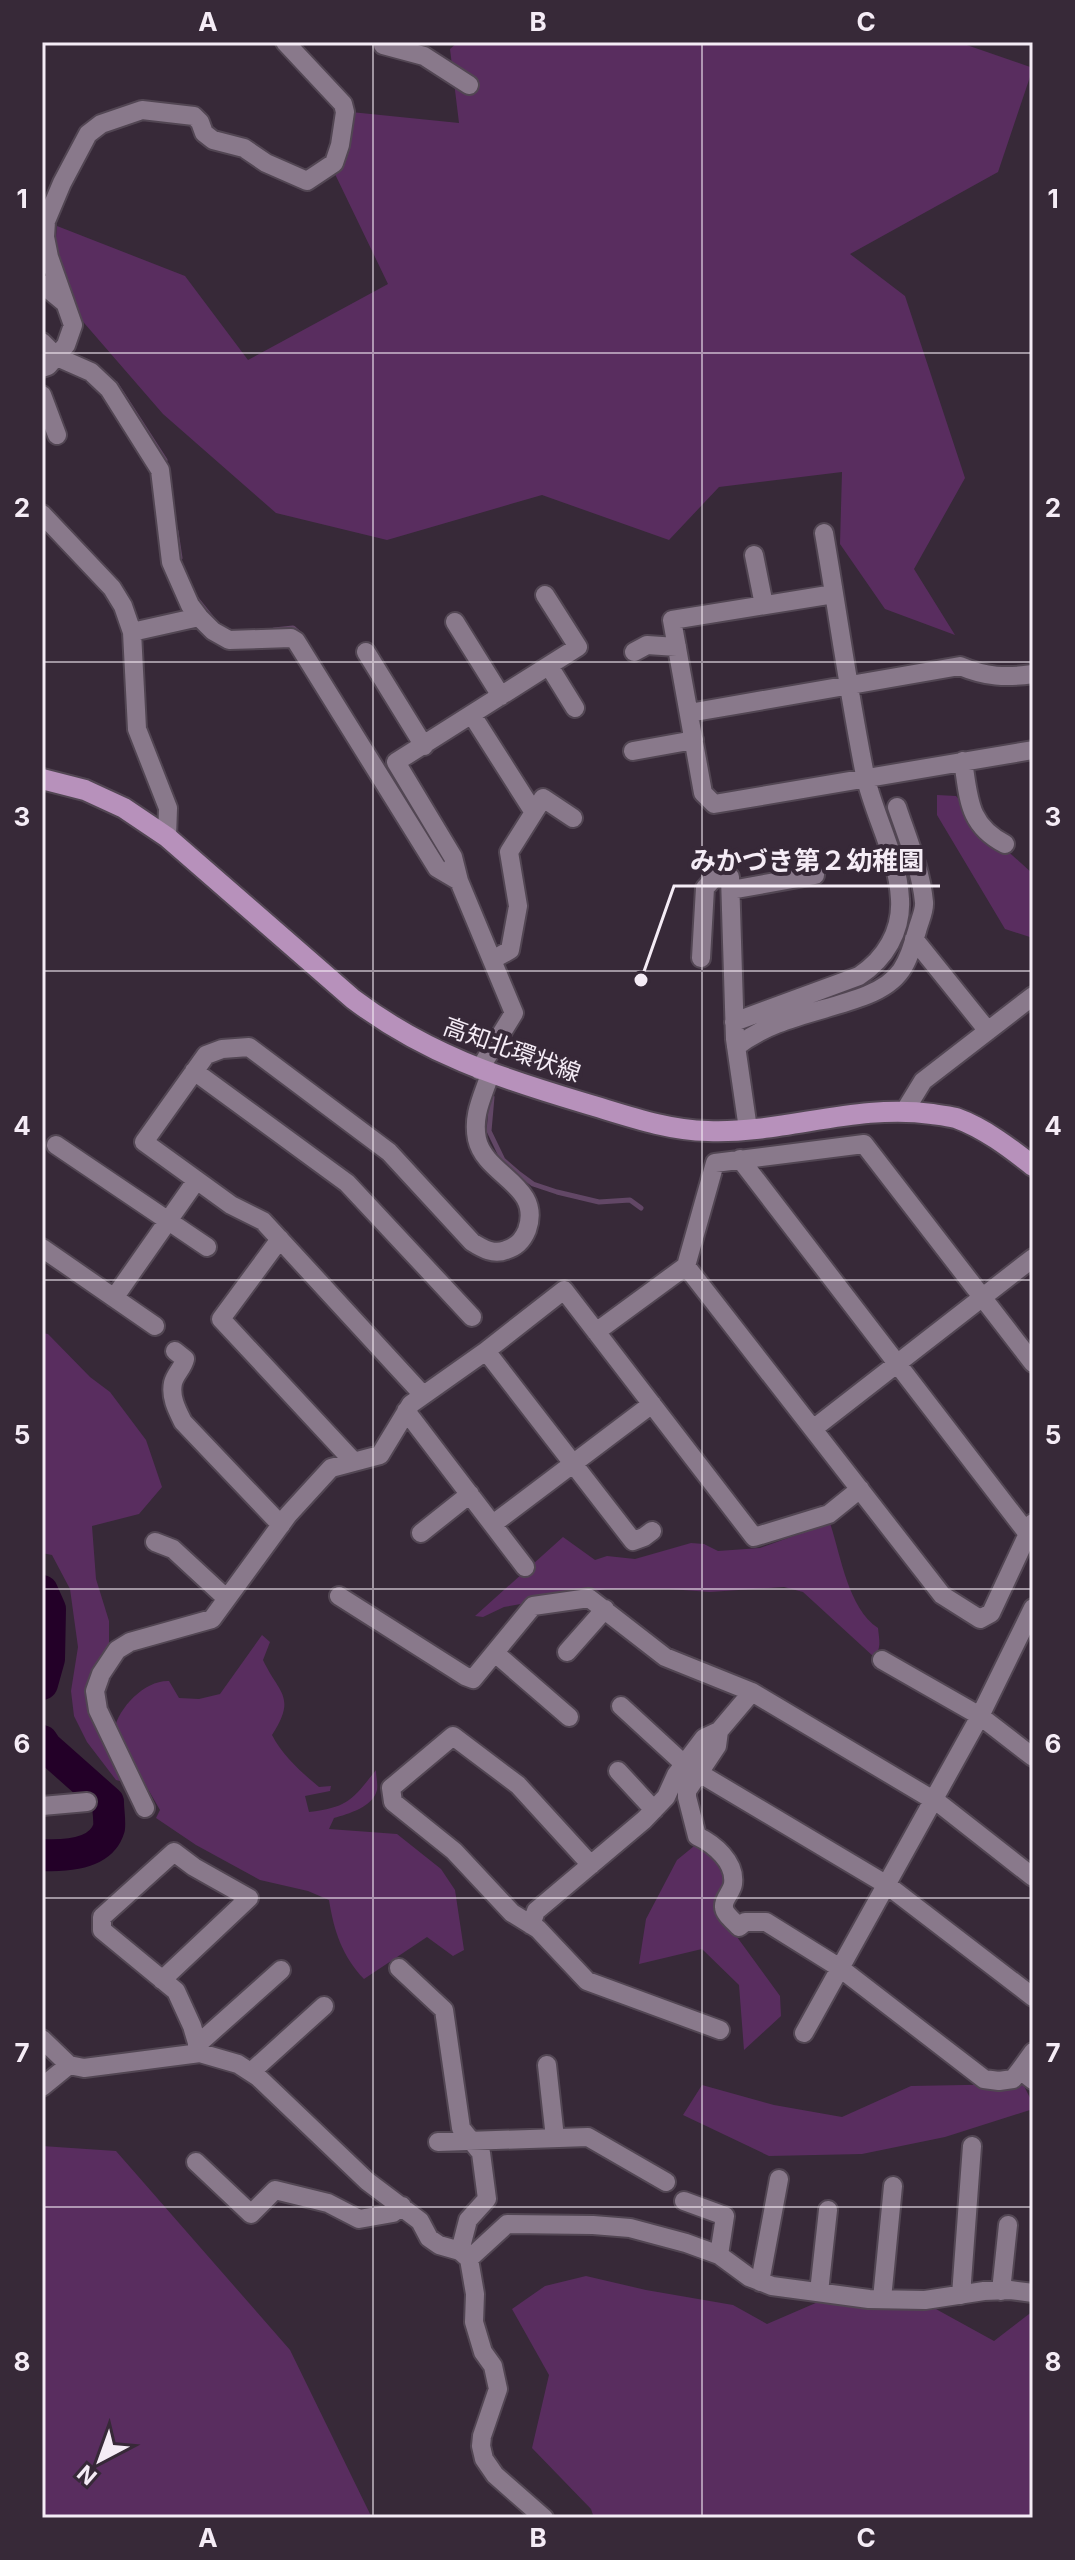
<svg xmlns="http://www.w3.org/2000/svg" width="1075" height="2560" viewBox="0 0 1075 2560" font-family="Inter,'Noto Sans JP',sans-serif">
	<rect width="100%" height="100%" fill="#372938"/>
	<path fill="#592d5f" d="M458,42H958L1033,68L998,172L850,254L905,296L965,478L914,569L955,635L885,609L840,544L842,472L719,487L669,540L542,495L387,540L276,513L163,414L72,309L54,257L57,226L185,276L248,360L388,284L334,172L351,112L459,123L450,49Z
		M937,795L956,796L991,836L1033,874V938L1005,929L937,815Z
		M42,1333L48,1334L90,1377L110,1392L146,1440L162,1487L139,1514L92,1526L96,1579L109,1621V1644L86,1687L90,1713L128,1783L116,1780L87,1742L74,1716L71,1691L78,1647L70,1589L52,1555L42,1553Z
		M830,1523C841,1556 848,1608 878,1628C879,1639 882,1648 874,1657L803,1592L784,1587L710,1592L669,1589H606L504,1607L483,1617L475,1616L563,1537L595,1560L607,1556L635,1559L691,1543L704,1544L718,1551L760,1548Z
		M262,1635L270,1642L263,1660C279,1694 297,1696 272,1735C282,1755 302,1773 319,1787L331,1786L330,1791L305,1796L309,1812C349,1807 352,1800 376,1770C376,1776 378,1785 377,1790C373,1807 348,1814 334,1818L329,1829L397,1834L441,1869L455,1890L464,1950L453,1956L427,1937L364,1979C342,1956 334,1931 329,1900L308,1891L260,1880L196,1845L156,1818L160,1810L114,1730C119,1707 145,1680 169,1681L179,1698L199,1699L220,1694Z
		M699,1842L712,1854L728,1886L718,1911L780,1996L781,2016L744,2050L739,1985L702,1949L639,1964L646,1919L677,1860Z
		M1023,2084L1033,2104V2109L945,2137L862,2154L769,2156L683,2115L702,2085L774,2105L842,2117L911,2086Z
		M42,2146L116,2151L290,2350L372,2518H42Z
		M586,2276L646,2290L733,2305L767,2324L818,2302L934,2308L994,2341L1033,2311V2518H594L591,2509L532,2448L549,2375L512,2309L545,2286Z"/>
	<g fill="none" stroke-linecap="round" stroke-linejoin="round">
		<path stroke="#624766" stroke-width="5" d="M116,384L165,460
			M176,531L180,558
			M195,597L211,617
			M274,630L293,628L301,635
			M492,1097L489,1131L503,1160L518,1173L533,1184L557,1192L599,1202L630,1200L641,1208"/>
		<path stroke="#230028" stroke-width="32" d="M42,1591L50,1609L49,1659L42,1684
			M42,1741L46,1747L108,1802C108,1810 110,1821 109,1828C101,1855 64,1856 42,1855"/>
		<defs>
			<path id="street" d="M384,42L383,45L424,56L469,85
				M42,284L65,303
				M42,342L57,357L91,372L109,389L160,470L171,562L190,605L199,617L213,631L229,640L291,638L296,641L437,868L459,881
				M42,368L48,366L66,345L73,325L49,257L45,237L46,221L62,183L88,134L101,124L142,110L194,116L200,122L204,133L213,140L244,148L266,163L307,181L334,163L340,145L345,112L343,104L285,42
				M42,395L57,435
				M42,514L112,588L123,606L132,632L137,729L168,808L167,837
				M754,555L764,605
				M834,594L672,620L703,793L714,804L1033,750
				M455,622L501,696
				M132,632L199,617
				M366,652L424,746
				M634,652L647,645L677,647
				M549,666L575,708
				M689,713L960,666C986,677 1006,678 1033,674
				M472,715L533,811
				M633,751L694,740
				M963,761C969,799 968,825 1005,844
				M731,890L815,875
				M914,939L988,1031
				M701,958L705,888L714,878L730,877L735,1039L748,1129
				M492,960L510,950L518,906L509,852L543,798L573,818
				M734,1022L859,976C885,959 902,931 900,899C898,856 874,816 865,775C849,695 838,614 824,533
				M736,1047C773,1017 824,1012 867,995C902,981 907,964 917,931C919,922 925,911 924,902C921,870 907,837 897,807
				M479,1070L514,1013L459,881L453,857L396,762L578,647L545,595
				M194,1071L347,1183L472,1317
				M904,1112L923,1081L1033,996
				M56,1145L207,1247
				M740,1159L1028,1534
				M280,1239L221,1319L354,1462
				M42,1248L155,1326
				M686,1266L942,1595L980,1619L991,1613L1033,1523
				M114,1298L196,1181
				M596,1332L686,1266L715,1163L864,1144L1033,1363
				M175,1351L185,1359C183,1368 175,1374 173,1383C170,1397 177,1410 183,1422L281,1525
				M486,1351L633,1541L644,1537L652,1531
				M423,1395L263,1221L231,1205L144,1142L206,1055L222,1049L249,1047L389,1152L472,1242C483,1249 494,1255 506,1250C517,1247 523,1240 527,1230C543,1185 485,1176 477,1139C472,1115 483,1096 490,1074
				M406,1411L525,1567
				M813,1429L1033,1258
				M493,1524L652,1404
				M421,1533L470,1494
				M155,1542L173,1549L226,1598
				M339,1596L465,1676L473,1679L533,1606L589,1598L665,1657L752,1692
				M567,1652L605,1609
				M495,1653L569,1717
				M882,1660L980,1716L1033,1757
				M621,1706L684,1764
				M719,1731L717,1746L699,1773L887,1885L1033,1997
				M618,1771L654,1810
				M699,1773L687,1791V1797L697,1836C714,1844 736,1862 733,1884C732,1892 723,1899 724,1907C724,1914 735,1922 739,1927L745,1922H766L840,1968L984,2079L999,2081L1013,2079L1020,2070
				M42,1806L87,1802
				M145,1808L98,1710L95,1691L101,1674L117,1650L130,1642L212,1619L288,1515L331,1468L380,1455L411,1404L486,1351L564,1290L754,1537L829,1514L860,1489
				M591,1865L518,1785L453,1736L391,1788L393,1802L454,1851L512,1913L538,1929L587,1981L720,2030
				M531,1925L536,1911L644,1820L666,1797L676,1775L704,1738L719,1731L752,1692L940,1804L1033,1877
				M399,1968L444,2010L461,2128L481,2153L487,2199L468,2220L460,2251
				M162,1980L249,1898L194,1867L174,1852L102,1917V1930L176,1991L192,2026L200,2053
				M804,2033L980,1716L1033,1608
				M42,2039L69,2065L84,2068L200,2053L238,2064L258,2077L367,2181L420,2221L429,2238L439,2245L460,2251L469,2259L475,2294L474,2322L483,2352L493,2366L498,2389L482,2436L481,2446L484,2459L495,2475L544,2518
				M197,2045L281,1970
				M1033,2052L1020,2070L1033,2080
				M547,2065L555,2138
				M251,2072L324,2006
				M42,2087L69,2065
				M438,2142L588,2137L666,2182
				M196,2162L251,2214L275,2190L328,2203L359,2219L393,2213L402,2206
				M684,2201L725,2216L719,2255
				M469,2259L507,2224L593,2225L630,2228L686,2243L719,2255L749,2277L772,2286L869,2299L925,2300L984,2291L1010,2290L1033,2293
				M760,2282L779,2179
				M1001,2291L1008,2225
				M819,2292L828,2210
				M961,2295L972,2146
				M882,2299L893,2186"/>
			<path id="primary" d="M42,779L85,790L124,808L167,837L353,999C426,1054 497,1077 584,1103C625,1115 665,1130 708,1131C783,1134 857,1103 932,1114C939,1115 948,1116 956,1118C984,1128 1010,1148 1033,1166"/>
		</defs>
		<use href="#street" stroke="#524653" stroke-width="22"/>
		<use href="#primary" stroke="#524653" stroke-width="24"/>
		<use href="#street" stroke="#89798b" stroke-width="18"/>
		<use href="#primary" stroke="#b791bb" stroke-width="20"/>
	</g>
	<path fill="none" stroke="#f5ecf6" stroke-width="2" stroke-opacity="0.55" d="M373,42V2518M702,42V2518M42,353H1033M42,662H1033M42,971H1033M42,1280H1033M42,1589H1033M42,1898H1033M42,2207H1033"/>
	<g text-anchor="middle" stroke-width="8" stroke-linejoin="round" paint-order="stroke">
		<g font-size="24" fill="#f5ecf6" stroke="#372938">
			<text transform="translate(512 1050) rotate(20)" y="8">高知北環状線</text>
		</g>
	</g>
	<path fill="none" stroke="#f5ecf6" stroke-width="3" d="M641 980L674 886H940"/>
	<circle fill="#f5ecf6" stroke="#372938" stroke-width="3" cx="641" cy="980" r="8"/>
	<g font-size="26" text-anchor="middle" font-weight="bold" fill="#f5ecf6" stroke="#372938" stroke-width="8" stroke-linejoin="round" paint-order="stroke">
		<text x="807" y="870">みかづき第２幼稚園</text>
	</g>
	<rect width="1075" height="2560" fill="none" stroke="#372938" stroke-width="88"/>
	<g transform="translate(100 2460) rotate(221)" stroke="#372938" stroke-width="6" paint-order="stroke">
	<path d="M0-6L14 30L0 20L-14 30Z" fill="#f5ecf6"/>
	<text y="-12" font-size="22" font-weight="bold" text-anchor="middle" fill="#f5ecf6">N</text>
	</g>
	<rect x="44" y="44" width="987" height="2472" fill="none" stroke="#f5ecf6" stroke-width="3"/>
	<g font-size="26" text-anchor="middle" font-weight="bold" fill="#f5ecf6">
		<text x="208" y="31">A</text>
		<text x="538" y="31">B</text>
		<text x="866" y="31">C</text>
		<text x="22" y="208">1</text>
		<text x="1053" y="208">1</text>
		<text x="22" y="517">2</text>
		<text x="1053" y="517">2</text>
		<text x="22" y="826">3</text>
		<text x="1053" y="826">3</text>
		<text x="22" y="1135">4</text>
		<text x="1053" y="1135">4</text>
		<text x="22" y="1444">5</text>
		<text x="1053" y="1444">5</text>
		<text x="22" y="1753">6</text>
		<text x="1053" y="1753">6</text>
		<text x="22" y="2062">7</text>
		<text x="1053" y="2062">7</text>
		<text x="22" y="2371">8</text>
		<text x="1053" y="2371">8</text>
		<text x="208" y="2547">A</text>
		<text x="538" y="2547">B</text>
		<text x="866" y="2547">C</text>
	</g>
</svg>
